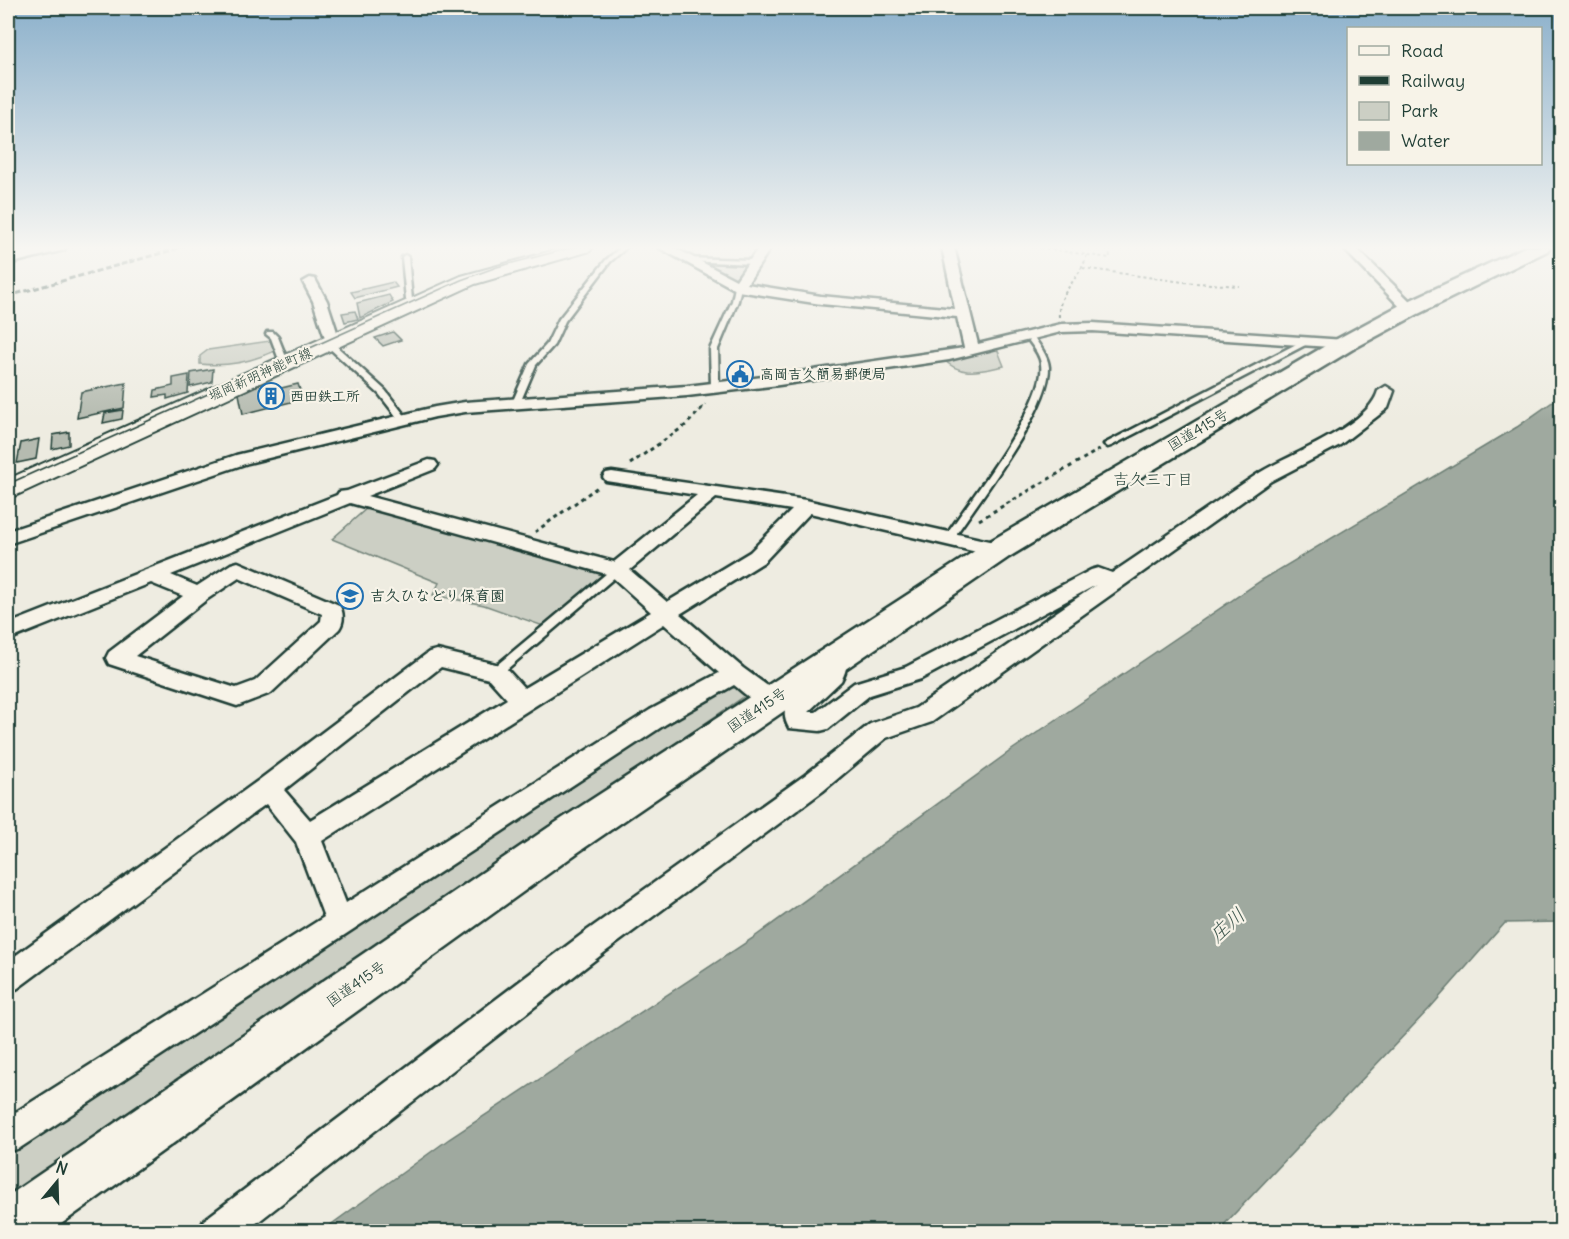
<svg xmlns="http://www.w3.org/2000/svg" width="1569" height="1239" viewBox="0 0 1569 1239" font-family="Delius,'Klee One',sans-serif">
	<rect width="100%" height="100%" fill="#eeece1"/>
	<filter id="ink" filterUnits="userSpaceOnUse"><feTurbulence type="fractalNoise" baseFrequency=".0167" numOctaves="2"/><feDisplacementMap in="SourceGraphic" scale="12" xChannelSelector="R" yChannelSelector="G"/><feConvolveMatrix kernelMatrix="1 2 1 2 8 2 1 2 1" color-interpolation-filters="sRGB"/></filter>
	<g filter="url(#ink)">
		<path fill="#cccfc4" stroke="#76867c" stroke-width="1.5" d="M685,259L754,262L738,287Z
			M270,341L275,351C249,362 228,367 200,364V356L208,350Z
			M996,346L1004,366C980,371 961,378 942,358Z
			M376,500L616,573L546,627L484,605L433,595L439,583L332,539Z
			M735,674L755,689L404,930L160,1102L8,1205V1145L337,925Z"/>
		<path fill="#9fa99f" stroke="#6c7e74" stroke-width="1.5" d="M1561,396V922L1505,923L1429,1009L1218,1231H322L449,1139L753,938L1013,749L1262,580L1517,427Z"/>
		<path fill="#b5bbb0" stroke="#1f3d34" stroke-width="1.5" d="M393,282L397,287L355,298L351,292Z
			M389,295L393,302L360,318L357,303Z
			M355,311L358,319L345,322L342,313Z
			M393,332L401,340L383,346L375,338Z
			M213,369L212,382L190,387L191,373Z
			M189,375L188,393L167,399V395L154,397L155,390L173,386V378Z
			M260,378L265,392L298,384L303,399L243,414L238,389Z
			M126,383L124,408L77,418L81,392Z
			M123,410L122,419L103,423L105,413Z
			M69,432V445L52,449L53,435Z
			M39,439L36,459L17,463L21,443Z"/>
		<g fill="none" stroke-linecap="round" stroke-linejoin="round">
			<defs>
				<path id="service" d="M621,247H627L610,262L565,321L554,345L536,365L520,403L516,405H513L512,403L529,364L547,344L559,319L606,260Z
					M405,255L408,257L412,300L409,302L406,300L402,257Z
					M683,258L754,260L757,262L754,264L685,261L682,259Z
					M738,285L741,287L738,301L718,349L719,387L715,389L711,387L710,349L732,301L735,287Z
					M267,332H273L278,337L286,357L285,359L278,357L271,338L266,334Z
					M1026,334H1032C1038,344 1048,355 1049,367C1050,410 978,501 953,539H947L945,537C968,502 1047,403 1041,364C1040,354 1031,344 1025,336Z
					M327,336H333V343L385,390L406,417V421H400L379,394L326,345Z
					M1306,339L1313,341L1111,446L1108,447L1104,444Z
					M617,567L622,570L621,572L500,675H492L490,672L492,669L613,568Z"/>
				<path id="minor" d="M658,247H673L736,280L759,247H771L747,284L821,296L955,309L942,247H954L978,344L1061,324L1093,323L1345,340L1352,344L1345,348L1093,331L1061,332L949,360L779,385L687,396L465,412L435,417L248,463L8,544V531L236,455L435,407L465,402L687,386L779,375L964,348L957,317L821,304L738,291Z
					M1342,247H1355L1415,306L1417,309L1415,312H1405Z
					M310,278L315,279L327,301L338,335L336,338H326L324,335L313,301L303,282Z
					M1386,386L1394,391L1388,408L1340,445L1271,481L932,722L886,738L823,791L605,952L245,1232H199L204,1220L585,932L805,775L870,724L916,708L1096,585L921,679L870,695L828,729L820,731L789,728C784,719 783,711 788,702L823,671L828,653L836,651L844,653C849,662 846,672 841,681L808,712H816L854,683L906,667L1091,570L1098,568L1112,573C1160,541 1208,507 1256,475C1287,455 1368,427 1378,391Z
					M429,460L435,461L438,465L435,469L367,496L614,562L697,495L606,481L603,477L606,473L612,472L806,500L998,543L1005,545L1008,550L1005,555L998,557L810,513L764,562L680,614L743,668L780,695L783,701L780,707C763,713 747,695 734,685L666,724L20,1148L8,1152V1117L324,917L296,842L266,804L18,988L8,993V961L259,780L429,652L437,650L504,666L524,688L651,612L610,575L350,503L171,575L197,586L231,564L238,562L339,605C344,612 344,622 339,629L271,693L237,706L109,664L106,658L109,652L183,596L151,583L8,640V624L337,495L339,492L347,491ZM716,498L792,510L750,552L667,602L630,570ZM239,578L322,614L321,621L255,681L236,688L135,656L206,600ZM664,624L719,673L650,710L346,903L322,841ZM441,667L489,679L507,699L310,820L284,790Z"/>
				<path id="tertiary" d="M40,247H66L64,250L8,264V254Z"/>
				<path id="secondary" d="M566,247H593L590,251L475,284L17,495L8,497V479L461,276Z"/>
				<path id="trunk" d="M1525,247H1550L1547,251L1418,314L1353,349L1009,557L577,853L50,1232H8V1196L549,827L987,543L1337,339L1402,304Z"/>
			</defs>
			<use href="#service" stroke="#1f3d34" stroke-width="5"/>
			<use href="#minor" stroke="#1f3d34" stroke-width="5"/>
			<use href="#tertiary" stroke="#1f3d34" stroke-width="5"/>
			<use href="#secondary" stroke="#1f3d34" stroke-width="4"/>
			<use href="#trunk" stroke="#1f3d34" stroke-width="5"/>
			<path stroke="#1f3d34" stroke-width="2" stroke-dasharray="3 3" stroke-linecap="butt" d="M1034,247L1110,258L1109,247
				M1083,268L1183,282L1239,286
				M1059,317C1057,291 1082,278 1087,254
				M701,409L706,404"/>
			<path stroke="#1f3d34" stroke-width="3" stroke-dasharray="4 4" stroke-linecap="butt" d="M630,464L686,425L703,407
				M979,520L1100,449
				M535,532L599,486"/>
			<use href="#service" fill="#f7f3e8" fill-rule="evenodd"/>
			<use href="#minor" fill="#f7f3e8" fill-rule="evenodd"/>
			<use href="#tertiary" fill="#f7f3e8" fill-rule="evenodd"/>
			<use href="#secondary" fill="#f7f3e8" fill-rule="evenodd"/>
			<use href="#trunk" fill="#f7f3e8" fill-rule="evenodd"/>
			<path stroke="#1f3d34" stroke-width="1.5" d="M8,484L461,280L497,267L574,247"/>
			<path stroke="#1f3d34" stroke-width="3" stroke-dasharray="6 3" stroke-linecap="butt" d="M8,296L183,247"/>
		</g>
	</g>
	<linearGradient id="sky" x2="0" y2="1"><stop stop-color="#8bb0cb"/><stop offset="0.59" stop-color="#f7f6f2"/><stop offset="1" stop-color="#f7f6f2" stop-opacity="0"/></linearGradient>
	<rect width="1569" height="420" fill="url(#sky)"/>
	<defs>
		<symbol id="civic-ring" viewBox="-11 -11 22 22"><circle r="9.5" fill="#f7f3e8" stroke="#1f6fb2" stroke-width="1.5"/><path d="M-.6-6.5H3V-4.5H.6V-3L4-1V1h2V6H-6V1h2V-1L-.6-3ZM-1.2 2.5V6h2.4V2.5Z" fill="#1f6fb2"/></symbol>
		<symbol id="building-ring" viewBox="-11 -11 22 22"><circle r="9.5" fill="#f7f3e8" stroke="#1f6fb2" stroke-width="1.5"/><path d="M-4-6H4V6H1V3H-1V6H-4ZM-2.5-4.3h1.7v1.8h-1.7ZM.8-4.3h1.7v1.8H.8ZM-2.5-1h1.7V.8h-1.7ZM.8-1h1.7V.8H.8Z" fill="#1f6fb2"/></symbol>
		<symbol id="school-ring" viewBox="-11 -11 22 22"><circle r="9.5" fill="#f7f3e8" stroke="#1f6fb2" stroke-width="1.5"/><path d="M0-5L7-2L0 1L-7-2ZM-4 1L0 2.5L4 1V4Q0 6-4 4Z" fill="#1f6fb2"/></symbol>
	</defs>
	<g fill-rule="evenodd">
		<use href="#civic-ring" x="725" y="359" width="30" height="30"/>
		<use href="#building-ring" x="256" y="381" width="30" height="30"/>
		<use href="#school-ring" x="335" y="581" width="30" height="30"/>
	</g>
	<g text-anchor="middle" stroke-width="4.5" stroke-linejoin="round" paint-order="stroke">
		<g font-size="14" fill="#1f3d34" stroke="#f7f3e8">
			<text transform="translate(260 374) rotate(-24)" y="5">堀岡新明神能町線</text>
		</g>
		<g font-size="14" font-weight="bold" fill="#1f3d34" stroke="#f7f3e8" text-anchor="start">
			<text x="760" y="379">高岡吉久簡易郵便局</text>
			<text x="290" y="401">西田鉄工所</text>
		</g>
		<g font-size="15" fill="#1f3d34" stroke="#f7f3e8">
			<text transform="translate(1198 430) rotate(-31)" y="5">国道415号</text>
			<text transform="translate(757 710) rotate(-34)" y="5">国道415号</text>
			<text transform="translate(356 984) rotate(-35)" y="5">国道415号</text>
		</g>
		<g font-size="15" font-weight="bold" fill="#1f3d34" stroke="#f7f3e8" text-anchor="start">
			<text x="370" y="601">吉久ひなどり保育園</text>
		</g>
		<g font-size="16" fill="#1f3d34" stroke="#f7f3e8">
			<text x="1153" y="485">吉久三丁目</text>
		</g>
		<g font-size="20" font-style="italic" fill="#3f584f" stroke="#f7f3e8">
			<text transform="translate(1227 925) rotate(-42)" y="7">庄川</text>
		</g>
	</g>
	<rect width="1569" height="1239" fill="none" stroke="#f7f3e8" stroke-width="30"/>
	<rect x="15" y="15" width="1539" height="1209" fill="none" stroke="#1f3d34" stroke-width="2" filter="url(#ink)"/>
	<rect x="1347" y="27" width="195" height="138" fill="#f7f3e8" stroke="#a1aaa0" stroke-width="1.5"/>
	<rect x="1359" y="46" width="30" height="9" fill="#f7f3e8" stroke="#a1aaa0" stroke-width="1.5"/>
	<text x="1401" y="57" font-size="18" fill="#1f3d34">Road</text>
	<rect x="1359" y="76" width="30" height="9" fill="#1f3d34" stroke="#a1aaa0" stroke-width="1.5"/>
	<text x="1401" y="87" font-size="18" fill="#1f3d34">Railway</text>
	<rect x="1359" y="102" width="30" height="18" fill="#cccfc4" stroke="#a1aaa0" stroke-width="1.5"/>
	<text x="1401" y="117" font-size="18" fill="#1f3d34">Park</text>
	<rect x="1359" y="132" width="30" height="18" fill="#9fa99f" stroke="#a1aaa0" stroke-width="1.5"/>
	<text x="1401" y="147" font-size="18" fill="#1f3d34">Water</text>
	<g transform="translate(57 1182) rotate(19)" stroke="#f7f3e8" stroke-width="4.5" paint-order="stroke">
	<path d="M0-4.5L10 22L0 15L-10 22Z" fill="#1f3d34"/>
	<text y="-9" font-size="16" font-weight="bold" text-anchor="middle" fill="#1f3d34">N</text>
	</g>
</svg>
